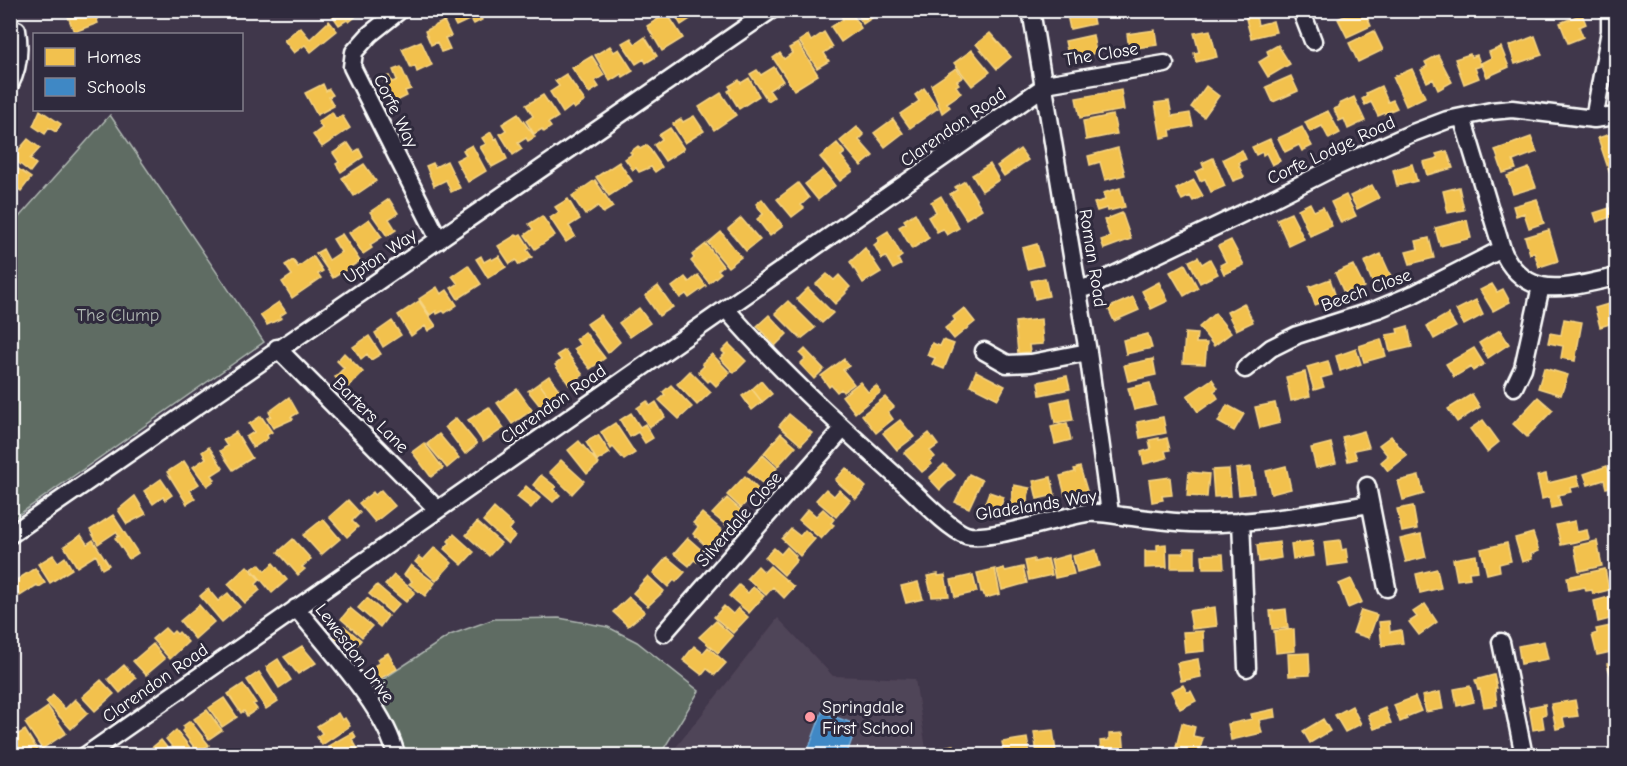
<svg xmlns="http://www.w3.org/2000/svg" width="1627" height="766" viewBox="0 0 1627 766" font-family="'Comic Neue',sans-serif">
	<rect width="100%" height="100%" fill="#40374b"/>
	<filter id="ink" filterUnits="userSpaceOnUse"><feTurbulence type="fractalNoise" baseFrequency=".0167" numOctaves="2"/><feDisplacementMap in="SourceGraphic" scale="12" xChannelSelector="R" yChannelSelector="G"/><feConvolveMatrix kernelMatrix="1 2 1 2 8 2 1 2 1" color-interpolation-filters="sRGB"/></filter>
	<g filter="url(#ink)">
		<path fill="#504458" d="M778,618L833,676L915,679L927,755L669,756Z"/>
		<path fill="#5e6c63" stroke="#aeb6b1" stroke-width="1.5" d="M110,115L264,342L11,520V226Z
			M559,618L608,627L637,642L699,691L660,755L407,756L406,750L379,702L368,689L450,635L494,619Z"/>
		<path fill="#f2c14e" stroke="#f6d483" stroke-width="1.5" d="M76,10H94L98,23L74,32L67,14Z
			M364,10L349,22L347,20L339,25L332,15L337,10Z
			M478,10L482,20L474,24L471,19L456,26L449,13L453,10Z
			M672,10H704L681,25Z
			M842,10H850L861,28L841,42L831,27L843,19L838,12Z
			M854,10H882V11L863,24Z
			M1072,10H1091L1094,24L1070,29L1067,15L1072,13Z
			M1357,10H1364L1371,26L1347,37L1338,19Z
			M1255,12L1258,25L1273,21L1276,32L1251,38L1245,15Z
			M667,13L683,38L662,51L647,26Z
			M1582,14L1586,24L1579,27L1583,37L1568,43L1560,23Z
			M329,21L337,31L311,52L305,45L294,53L284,40L300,27L310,39Z
			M444,21L451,36L445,38L450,49L441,52L437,42L431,45L425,31Z
			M1155,30L1157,45L1129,49L1127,34Z
			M1210,30L1217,57L1196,62L1194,53L1199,52L1194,33Z
			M1374,31L1383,50L1358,62L1349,43Z
			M824,32L833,47L824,53L829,61L817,68L799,41L808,35L811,41Z
			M990,33L1011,57L997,69L976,44Z
			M1093,35L1096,53L1069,59L1065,41Z
			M1535,36L1542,55L1515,64L1509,46Z
			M645,37L657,56L646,63L644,59L636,64L622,43L631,38L635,44Z
			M421,41L432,65L417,72L415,66L411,68L402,49Z
			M798,43L818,75L794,90L773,58L780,53L784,59L792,53L789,48Z
			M1278,45L1290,64L1268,77L1259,62L1269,56L1267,51Z
			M610,46L614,52L619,49L633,71L623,77L621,74L610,81L595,55Z
			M1501,47L1509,67L1487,77L1481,63L1491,58L1489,52Z
			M972,50L990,72L972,86L954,63Z
			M1470,54L1471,57L1477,55L1481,66L1475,68L1479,78L1464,84L1455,59Z
			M1438,55L1452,82L1438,90L1433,79L1427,82L1421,70L1427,66L1425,62Z
			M592,56L604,75L595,81L599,87L589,93L572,68Z
			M401,67L411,89L405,91L407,96L393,103L383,78L389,76L392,82L397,80L393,70Z
			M774,67L783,81L769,90L774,97L768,101L750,74L757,70L761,75Z
			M956,68L963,77L957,81L959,84L956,86L961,93L947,103L950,107L942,113L931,85Z
			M1412,69L1425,97L1406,106L1393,77Z
			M566,74L585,101L574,109L572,106L563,113L550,92L559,86L555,81Z
			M1291,76L1298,91L1273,102L1266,87Z
			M749,78L759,96L739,109L728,91L731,89L729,86L739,80L741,83Z
			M323,84L326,91L329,89L333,95L329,97L334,106L317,115L305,93Z
			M1206,86L1219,96L1204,117L1191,107Z
			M1381,86L1388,102L1393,100L1397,108L1378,116L1371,102L1365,105L1362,99L1367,96L1366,93Z
			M924,88L938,108L910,128L900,114L919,101L915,95Z
			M1121,90L1124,110L1080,118L1076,98Z
			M721,93L736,115L714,130L699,107Z
			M543,95L558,117L548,123L551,127L544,132L542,129L534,134L526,121L533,116L526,105Z
			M1354,97L1365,121L1348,129L1344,119L1339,121L1334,109L1339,107V104Z
			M1169,101L1172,116L1190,113L1193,126L1170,130L1171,136L1161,138L1155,103Z
			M40,110L61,124L56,132L49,128L45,134L33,126Z
			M1328,111L1340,133L1329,139L1322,126L1310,132L1305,122Z
			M332,112L336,119L342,115L350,128L322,147L313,135L322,128L318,122Z
			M518,114L535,137L528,141L526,138L518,143L522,149L513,155L500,134L506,130L502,124Z
			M1113,115L1117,134L1086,140L1083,121Z
			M694,116L704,131L685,143L673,124L681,119L683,122Z
			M893,119L903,133L885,147L874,133Z
			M857,127L864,135L859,140L873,156L861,166L840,141Z
			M1302,127L1312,146L1302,151L1299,145L1285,152L1278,138Z
			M670,128L684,149L665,161L654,145L662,139L659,135Z
			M491,132L495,139L497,138L507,159L492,167L480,147L486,144L482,138Z
			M1616,132V175L1611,177L1598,138Z
			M1531,137L1537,152L1513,161L1516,169L1503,173L1495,150Z
			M28,139L40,148L30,159L36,164L30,172L12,158Z
			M1270,139L1280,161L1272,165L1266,153L1263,155L1262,152L1256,155L1252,147Z
			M348,143L354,152L359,149L363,157L341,172L336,164L339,162L333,153Z
			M837,143L845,153L841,156L853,171L840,181L820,157Z
			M472,145L486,171L468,182L456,160L466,155L463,150Z
			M647,145L662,167L655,172L651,167L639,172L636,168L633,170L625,159L632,154L630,152L638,146L640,149Z
			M1118,148L1125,175L1105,180L1100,162L1090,165L1088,156Z
			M1020,149L1028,160L1004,176L997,166Z
			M1242,150L1246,159L1239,162L1240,165L1239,166L1244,177L1233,181L1223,159Z
			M1447,151L1453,168L1427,175L1423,162L1438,158L1436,154Z
			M1213,158L1225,186L1211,192L1205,179L1200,181L1196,172L1204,168L1202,163Z
			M447,161L460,188L451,192L446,180L434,186L426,166L433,163L435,167Z
			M619,162L632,181L609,196L596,177Z
			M364,164L376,181L354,196L342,178Z
			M990,164L999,180L982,191L972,175Z
			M1412,164L1417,181L1397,186L1393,170Z
			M13,165L31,178L21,191L10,184V168Z
			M1529,168L1536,187L1513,194L1507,176Z
			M823,170L835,186L818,200L805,184Z
			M595,180L613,207L603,213L598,206L585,215L572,196Z
			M1194,180L1203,196L1193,201L1190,196L1182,200L1176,189Z
			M965,181L982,209L966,219L950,194L957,190L955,187Z
			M798,183L809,198L801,205L804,208L792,217L777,199Z
			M1372,185L1379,198L1357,209L1350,196Z
			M1459,187L1464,210L1448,213L1443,191Z
			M1120,188L1125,207L1108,211L1107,208L1097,211L1094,203L1105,200L1103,193Z
			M1346,195L1356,216L1341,223L1331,202Z
			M941,196L959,228L947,235L943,229L937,232L928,217L936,212L931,202Z
			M389,199L398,213L389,219L396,230L387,236L370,212Z
			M568,199L580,219L569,226L575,236L566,242L550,218L559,212L555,207Z
			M762,199L783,226L770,236L757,219L763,214L756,204Z
			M1537,199L1544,223L1529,228L1524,213L1516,216L1513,206Z
			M1310,203L1314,211L1323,207L1332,226L1310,236L1298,209Z
			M1616,206V215L1597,222L1594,213Z
			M915,213L929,238L912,249L899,227L906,223L904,220Z
			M1122,213L1131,239L1104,249L1101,240L1110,237L1104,220Z
			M1291,213L1304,239L1289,246L1277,219Z
			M542,216L555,235L535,249L525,235L533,229L529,224Z
			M741,218L760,240L746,251L728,229Z
			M369,219L382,237L370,245L372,248L363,254L349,233Z
			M1467,220L1471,238L1440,246L1435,228Z
			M1549,230L1558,261L1539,267L1534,252L1530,254L1525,237Z
			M888,231L902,256L898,259L901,265L893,269L886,257L882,259L874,245L879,241L877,238Z
			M721,232L741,257L728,267L708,243Z
			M342,234L360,261L333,278L316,253L323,249L329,260L341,252L333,239Z
			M521,234L530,248L527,250L532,257L519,265L516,260L510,264L498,246L516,235L517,236Z
			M1429,238L1434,258L1410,264L1406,252L1418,249L1416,241Z
			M1231,240L1244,265L1224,274L1220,265L1226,262L1218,246Z
			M706,244L723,266L718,270L721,273L709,283L691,261L694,258L692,255Z
			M1037,244L1043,265L1027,269L1022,248Z
			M865,248L881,272L863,283L850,262Z
			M1381,254L1391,276L1373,284L1364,262Z
			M313,256L323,271L318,274L321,278L292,298L282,282L292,275L285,265L293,260L298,267Z
			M481,256L484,262L491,258L492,260L499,256L506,267L488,278L476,259Z
			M1198,257L1202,264L1210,259L1218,274L1200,283L1189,261Z
			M1185,264L1198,288L1184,296L1170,272Z
			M468,265L481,284L458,299L451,288L458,284L452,276Z
			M1353,265L1364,287L1351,294L1349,290L1344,293L1335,273Z
			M827,274L834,280L839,275L850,287L845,292L846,293L835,304L816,284Z
			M698,275L706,286L689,298L686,294L680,298L672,287L685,277L689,282Z
			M1045,278L1049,296L1035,299L1031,281Z
			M1330,279L1336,297L1315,305L1309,287Z
			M1159,282L1168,301L1151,309L1142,291Z
			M1492,284L1497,292L1503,289L1510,302L1493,311L1480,290Z
			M658,286L673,307L659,316L645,296Z
			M437,287L441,294L447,290L457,305L445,313L443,311L437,314L436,311L430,315L419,299Z
			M808,288L833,313L822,323L797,299Z
			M1133,297L1139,310L1114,321L1108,308Z
			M1476,300L1483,315L1464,325L1456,310Z
			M419,301L436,326L428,331L425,326L411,336L398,315Z
			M788,301L815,328L801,339L775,313Z
			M279,302L286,312L280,316L282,318L267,325L260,315Z
			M1615,302L1616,322L1600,327L1595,308Z
			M1244,303L1253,322L1236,330L1227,312Z
			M639,308L650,323L630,337L619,323Z
			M964,308L975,322L954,339L945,328L955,320L953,317Z
			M1215,313L1231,333L1214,346L1199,327Z
			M1448,314L1456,327L1434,339L1427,326Z
			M600,315L620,342L608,353L587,324Z
			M769,315L787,334L775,346L757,326Z
			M1041,319L1043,344L1029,345L1030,352L1018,353L1015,322Z
			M1564,319L1582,322L1575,361L1561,358L1563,346L1548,343L1550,333L1561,335Z
			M392,321L401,335L383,347L375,333Z
			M1408,326L1412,347L1390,352L1386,335L1398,333L1397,329Z
			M1500,330L1509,344L1488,358L1479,343Z
			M585,332L605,358L590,369L574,349L580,345L576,339Z
			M1185,333L1197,334L1196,343H1207L1205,364L1183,363Z
			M1148,334L1152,348L1126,354L1123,340Z
			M369,336L381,354L371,360L367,354L361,359L353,347Z
			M1381,339L1386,356L1364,362L1359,346Z
			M943,340L954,344L944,369L932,364L935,358L927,355L932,343L940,346Z
			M729,344L746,361L734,373L720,358L725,354L722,351Z
			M1474,348L1484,364L1473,371L1471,367L1454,377L1446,364Z
			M805,349L824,369L814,379L800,364L805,359L800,354Z
			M1356,349L1361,364L1340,371L1336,356Z
			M565,350L583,375L569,385L555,365L561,360L557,355Z
			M344,353L363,372L346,389L335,377L344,368L337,361Z
			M712,354L730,373L716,386L710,380L708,382L698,372L704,366L702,363Z
			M844,359L849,366L843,370L854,384L843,392L841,389L837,392L831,385L829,387L821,376Z
			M1153,359L1156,375L1128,381L1124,365Z
			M1328,361L1332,375L1321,378L1324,387L1314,390L1307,367Z
			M1544,368L1568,375L1561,395L1538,388Z
			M690,371L711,392L697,405L677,384Z
			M976,371L1005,386L998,399L970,385Z
			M1305,372L1310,396L1291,401L1286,377Z
			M549,376L560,391L550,398L539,383Z
			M1067,376L1070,389L1040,395L1038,382Z
			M1212,379L1218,388L1214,391L1218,398L1198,412L1187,396Z
			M761,381L772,394L762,402L752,389Z
			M860,382L868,392L876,386L881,392L855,413L842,396Z
			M539,383L550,398L540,406L528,391Z
			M1150,383L1156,405L1134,410L1128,388Z
			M671,385L692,407L679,419L659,400L665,395L663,392Z
			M517,389L532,410L512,424L497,403Z
			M752,389L762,402L752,410L742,396Z
			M1472,394L1480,407L1457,422L1448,409Z
			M289,397L298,413L291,417L293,419L273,428L267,418L271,416L269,412Z
			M885,397L894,407L888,412L893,419L876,433L862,415Z
			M1538,397L1553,410L1527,437L1513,424Z
			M1069,398L1073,420L1055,423L1051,402Z
			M647,401L650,406L656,402L665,417L649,427L637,408Z
			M1275,403L1280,423L1260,428L1255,407Z
			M1227,405L1244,414L1234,431L1218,422Z
			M489,407L504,428L483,442L468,420Z
			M631,413L640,427L645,424L653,438L645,443L638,432L630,437L620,420Z
			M789,414L812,433L801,445L779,426Z
			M261,416L272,432L267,435L268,438L253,448L246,437L254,432L249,424Z
			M1163,417L1166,433L1140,438L1137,422Z
			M456,418L477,444L465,454L445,427Z
			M900,420L914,437L897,450L883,433Z
			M1483,420L1499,442L1487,452L1470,429Z
			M615,423L635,453L624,460L613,447L611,449L601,432Z
			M1067,423L1071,440L1055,444L1051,427Z
			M1364,431L1369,447L1354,450L1357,459L1348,461L1342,437Z
			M236,432L252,458L233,470L220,451L227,446L223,440Z
			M781,433L796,446L778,466L764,453Z
			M929,433L938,445L930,451L935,457L930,461L932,464L922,472L904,453Z
			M439,434L459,458L447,468L427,444Z
			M598,435L610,453L597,461L586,442Z
			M1391,436L1407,456L1388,471L1381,462L1388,456L1379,445Z
			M1159,438V440L1167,438L1170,450L1165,451L1167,458L1144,464L1141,452L1151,449L1149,440Z
			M579,441L599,464L587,474L568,450Z
			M424,443L443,468L431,477L412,452Z
			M1331,443L1336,463L1316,468L1311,448Z
			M209,447L223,468L212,475L215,480L207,486L193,467L206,458L202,452Z
			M763,455L777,468L763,484L748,471Z
			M561,460L584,481L572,494L549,472Z
			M184,461L199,484L190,490L195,499L187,504L167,472Z
			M944,464L955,475L940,490L929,478Z
			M1286,466L1291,489L1271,494L1266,471Z
			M1607,466L1614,486L1606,488L1604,480L1588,485L1584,474Z
			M1080,467L1088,494L1079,496L1078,492L1065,495L1060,476L1075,472L1074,469Z
			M1251,467L1254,493L1239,495L1236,469Z
			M846,468L866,487L856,499L835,480Z
			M1229,469L1231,496L1214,497L1212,470Z
			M1189,472L1209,474L1207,497L1187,496Z
			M969,474L982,480L969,508L955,502Z
			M1546,474L1548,483L1577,476L1580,486L1570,488L1571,492L1558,495L1561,506L1551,508L1549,497L1542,499L1537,476Z
			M541,475L556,487L553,489L560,495L553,502L533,485Z
			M745,476L758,489L741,508L727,495Z
			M1419,476L1424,494L1403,500L1398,481Z
			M1051,477L1055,495L1037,499L1033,481Z
			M1170,477L1172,495L1162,496L1163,500L1152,502L1149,480Z
			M161,479L172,495L165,500L163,497L153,504L144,491Z
			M1014,485L1030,488L1025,510L1010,507Z
			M526,486L540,498L531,508L517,497Z
			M826,489L834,496L839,490L850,500L836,517L816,500Z
			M381,490L395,506L375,522L359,503L373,492L375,495Z
			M989,492L1004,497L997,517L982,511Z
			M135,496L146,514L127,524L118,510Z
			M727,498L743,512L734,522L732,520L727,526L712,514Z
			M348,500L360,513L352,521L358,527L347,537L329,517Z
			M1413,506L1417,529L1402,532L1397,509Z
			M494,508L513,525L509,530L515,536L508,544L483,521Z
			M808,509L816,516L823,509L834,519L831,523L834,525L821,539L799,520Z
			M702,513L725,533L716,543L713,540L707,547L693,534L698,527L693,523Z
			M113,515L138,553L129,559L115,538L119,536L116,532L98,544L90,530Z
			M323,519L340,539L321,555L303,535Z
			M1575,521L1577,532L1587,530L1589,539L1561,545L1556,525Z
			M477,522L501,543L489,556L466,535Z
			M791,529L800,536L805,530L815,539L800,556L782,539Z
			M1533,533L1539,551L1531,554L1532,559L1522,562L1515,538Z
			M454,534L474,552L462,565L444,549L450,543L448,541Z
			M1421,534L1426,557L1406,562L1400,539Z
			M81,535L87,544L93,540L109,565L102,569L96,555L77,567L64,546Z
			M688,538L705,553L697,562L694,560L689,566L674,554Z
			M293,539L311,559L302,567L305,569L298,575L278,552Z
			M1340,540L1342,550L1346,549L1348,563L1327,566L1324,542Z
			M1312,541L1314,556L1293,559L1291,544Z
			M1597,541L1602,566L1579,571L1574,546Z
			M1279,542L1281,558L1259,562L1257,545Z
			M1507,543L1511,561L1499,564L1500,571L1487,574L1481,549Z
			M1166,544L1167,567L1145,568V551H1157V545Z
			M435,547L452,563L436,581L415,562L419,557L423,560Z
			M787,547L796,556L795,558L797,560L784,575L765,557L774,548L781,554Z
			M1184,548H1195V568H1171V553H1184Z
			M1096,550L1100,566L1077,572L1073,556Z
			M1223,554L1224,568H1203L1202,555Z
			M53,555L58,562L65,557L72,569L50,583L38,564Z
			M1069,555L1074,574L1055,578L1051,560Z
			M1476,555L1478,571L1469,572L1470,578L1457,580L1453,559Z
			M667,557L685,572L676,582L674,580L668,587L653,573Z
			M1034,559V562L1048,559L1052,575L1029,580L1025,561Z
			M273,563L287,580L272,593L252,569L259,564L265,571Z
			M411,565L435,583L425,596L409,584L412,581L404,575Z
			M247,566L260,580L256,584L260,590L245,603L228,584Z
			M758,566L764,572L770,566L794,587L784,598L773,587L766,595L747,578Z
			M1023,567L1027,583L1002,590L997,570L1004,568L1005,571Z
			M35,568L45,583L39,587L37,585L20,596L12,583Z
			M995,569L1000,594L985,598L983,592H981L977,573Z
			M1437,569L1441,588L1420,593L1416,574Z
			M1605,569L1609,590L1593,594L1592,590L1586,591L1585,587L1569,590L1567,577Z
			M938,574V576L945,575L949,596L932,597L927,576Z
			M394,575L415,592L406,602L385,585Z
			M973,575L977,592L955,597L951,580Z
			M648,576L664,591L648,606L633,593Z
			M1351,579L1362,602L1348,608L1339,584Z
			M918,582L923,599L906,603L901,586Z
			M377,585L399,604L391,613L369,594Z
			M739,585L748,593L753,587L764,596L749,613L729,596Z
			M208,589L218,601L228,593L240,607L222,622L200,596Z
			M629,597L645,612L628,626L613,612Z
			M1609,597L1614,618L1598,622L1594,601Z
			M367,598L388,616L380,627L358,608Z
			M1425,604L1437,622L1419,635L1409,622L1417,617L1413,612Z
			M199,605L214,622L195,639L180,621Z
			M724,606L733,614L738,608L748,617L733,633L714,617Z
			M1215,607L1217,626L1192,629L1189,611Z
			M350,608L372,626L362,637L341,619Z
			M1286,609L1288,628L1272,629L1270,611Z
			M1361,610L1377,615L1369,638L1353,633Z
			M716,621L733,636L718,653L699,637Z
			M1389,621L1390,632L1401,630L1403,643L1382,646L1379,622Z
			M344,626L361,640L352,651L335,637Z
			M1611,626L1615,642H1616V651L1597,655L1592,635L1597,633L1596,629Z
			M165,628L171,634L174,631L177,634L179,632L188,642L170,659L152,639Z
			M1294,629L1295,651L1276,653L1274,631Z
			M1203,631L1204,651L1185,653L1183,632Z
			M1544,641L1548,659L1521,664L1518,646Z
			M153,644L165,659L146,675L133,661Z
			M302,646L316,663L298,674L284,657Z
			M694,646L703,653L708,647L726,663L715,675L707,669L702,675L683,660Z
			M388,653L397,669L376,681L369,669L379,663L377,659Z
			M1309,653L1310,675L1289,676L1288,654Z
			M278,659L291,680L279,688L266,667Z
			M1198,659L1201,677L1181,681L1177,663Z
			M1616,661V685H1614L1607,664Z
			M124,665L136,678L120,693L108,679Z
			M259,672L278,701L266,709L247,680Z
			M1494,675L1497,688H1495L1497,705L1484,707L1480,689L1478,690L1475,680Z
			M101,680L114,694L95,711L82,697Z
			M243,684L256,703L253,704L257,709L247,716L244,711L241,713L228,694Z
			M1183,685L1187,692L1191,691L1196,701L1180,709L1171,691Z
			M1470,686L1474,702L1457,706L1454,689Z
			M1440,692L1443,709L1426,712L1422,696Z
			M53,695L65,709L75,699L88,713L71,729L46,702Z
			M1415,697L1421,711L1406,717L1407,719L1400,722L1394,705Z
			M224,698L237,717L222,727L209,708Z
			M1575,700L1578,716L1563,718L1565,727L1556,729L1551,704Z
			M1545,704L1546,714L1542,715L1544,728L1533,730L1529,707Z
			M1352,706L1361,724L1345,732L1335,715Z
			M48,707L66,733L42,749L25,723Z
			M1385,708L1391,723L1374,729L1368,715Z
			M1275,709L1276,717L1259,720L1262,733L1231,740L1228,724L1252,719L1251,714Z
			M207,710L222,730L209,739L194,719Z
			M338,713L342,720L345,718L350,726L322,745L317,737L322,733L317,726Z
			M1323,719L1330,731L1310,743L1303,731Z
			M190,721L209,745L202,750L201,748L197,751L182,731L185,728L183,726Z
			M1182,723L1195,727L1193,736L1203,738L1199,753L1176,747Z
			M25,730L38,751L31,756L28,753L23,756H10V746L18,741L15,736Z
			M176,730L193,751L188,756H180L166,739Z
			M1053,730L1056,752L1037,755L1034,732Z
			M353,732L356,737L352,739L359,751L350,756H333L328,746Z
			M1123,733L1125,756H1101L1100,741L1109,740V734Z
			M1027,738L1030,755L1005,756L1002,742Z
			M161,740L173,755L172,756H151L148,751Z
			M953,745L954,756H936V752L944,750L943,747Z"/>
		<path fill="#3f88c5" stroke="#79acd6" stroke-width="1.5" d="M822,712L857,725L846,756H806Z"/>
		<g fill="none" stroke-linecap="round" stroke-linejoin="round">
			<defs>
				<path id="street" d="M400,10L370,34L354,52L352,67L439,240
					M1031,10L1088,352L1110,513
					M1301,10L1313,41
					M10,84C19,67 20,49 17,30
					M1045,84L1165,64
					M1462,117L1502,249C1508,266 1524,283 1542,286C1562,291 1596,281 1616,277
					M1594,119L1610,31V10
					M1078,290L1091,286L1256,207L1327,171L1410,134L1447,120L1491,111L1512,109L1594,119L1616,116
					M726,309C781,373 844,429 907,486C921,499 949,529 966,535C987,542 1060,517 1086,513C1098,512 1110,514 1122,516C1144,518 1167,522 1190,523C1250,525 1311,514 1370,504
					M277,348L437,509
					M984,351L1007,364L1031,363L1088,352
					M1245,369L1271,348L1297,335L1378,309L1414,294L1502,249
					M1514,387L1523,368L1541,286
					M1367,486L1387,588
					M1241,521L1247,668
					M10,535C263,358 518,186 771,10
					M296,608C326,645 388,711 396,756
					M664,633L843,429
					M1501,642L1524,756
					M85,756L1045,86"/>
			</defs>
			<use href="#street" stroke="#fff" stroke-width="21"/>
			<use href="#street" stroke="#2f2a3d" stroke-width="16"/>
		</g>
	</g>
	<circle fill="#ff9aa2" stroke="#2f2a3d" stroke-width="2" cx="810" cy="717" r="6"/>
	<g text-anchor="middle" stroke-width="6" stroke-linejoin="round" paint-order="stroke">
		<g font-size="18" fill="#fff" stroke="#2f2a3d">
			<text transform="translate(1101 54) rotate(-9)" y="6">The Close</text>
			<text transform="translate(396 111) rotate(64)" y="6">Corfe Way</text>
			<text transform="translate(953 127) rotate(-35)" y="6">Clarendon Road</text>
			<text transform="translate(1331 150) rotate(-25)" y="6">Corfe Lodge Road</text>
			<text transform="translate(380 256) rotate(-34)" y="6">Upton Way</text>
			<text transform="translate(1093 258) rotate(81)" y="6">Roman Road</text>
			<text transform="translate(1366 290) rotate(-20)" y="6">Beech Close</text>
			<text transform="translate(553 404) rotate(-35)" y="6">Clarendon Road</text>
			<text transform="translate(371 415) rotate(45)" y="6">Barters Lane</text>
			<text transform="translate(1036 505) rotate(-9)" y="6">Gladelands Way</text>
			<text transform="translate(739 519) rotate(-49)" y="6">Silverdale Close</text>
			<text transform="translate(355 653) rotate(53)" y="6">Lewesdon Drive</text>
			<text transform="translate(155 683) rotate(-35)" y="6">Clarendon Road</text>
		</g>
		<g font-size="18" fill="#aeb6b1" stroke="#2f2a3d">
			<text x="118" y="321">The Clump</text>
		</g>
		<g font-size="18" fill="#fff" stroke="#2f2a3d" text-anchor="start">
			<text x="822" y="713">Springdale<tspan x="822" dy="21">First School</tspan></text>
		</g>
	</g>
	<rect width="1627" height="766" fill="none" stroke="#2f2a3d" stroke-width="36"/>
	<rect x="18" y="18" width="1591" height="730" fill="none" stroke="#fff" stroke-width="2" filter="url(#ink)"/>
	<rect x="33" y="33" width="210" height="78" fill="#2f2a3d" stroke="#827f8b" stroke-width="1.5"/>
	<rect x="45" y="48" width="30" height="18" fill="#f2c14e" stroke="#827f8b" stroke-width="1.5"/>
	<text x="87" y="63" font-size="18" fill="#ffffff">Homes</text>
	<rect x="45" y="78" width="30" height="18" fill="#3f88c5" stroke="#827f8b" stroke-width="1.5"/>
	<text x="87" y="93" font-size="18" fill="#ffffff">Schools</text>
</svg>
